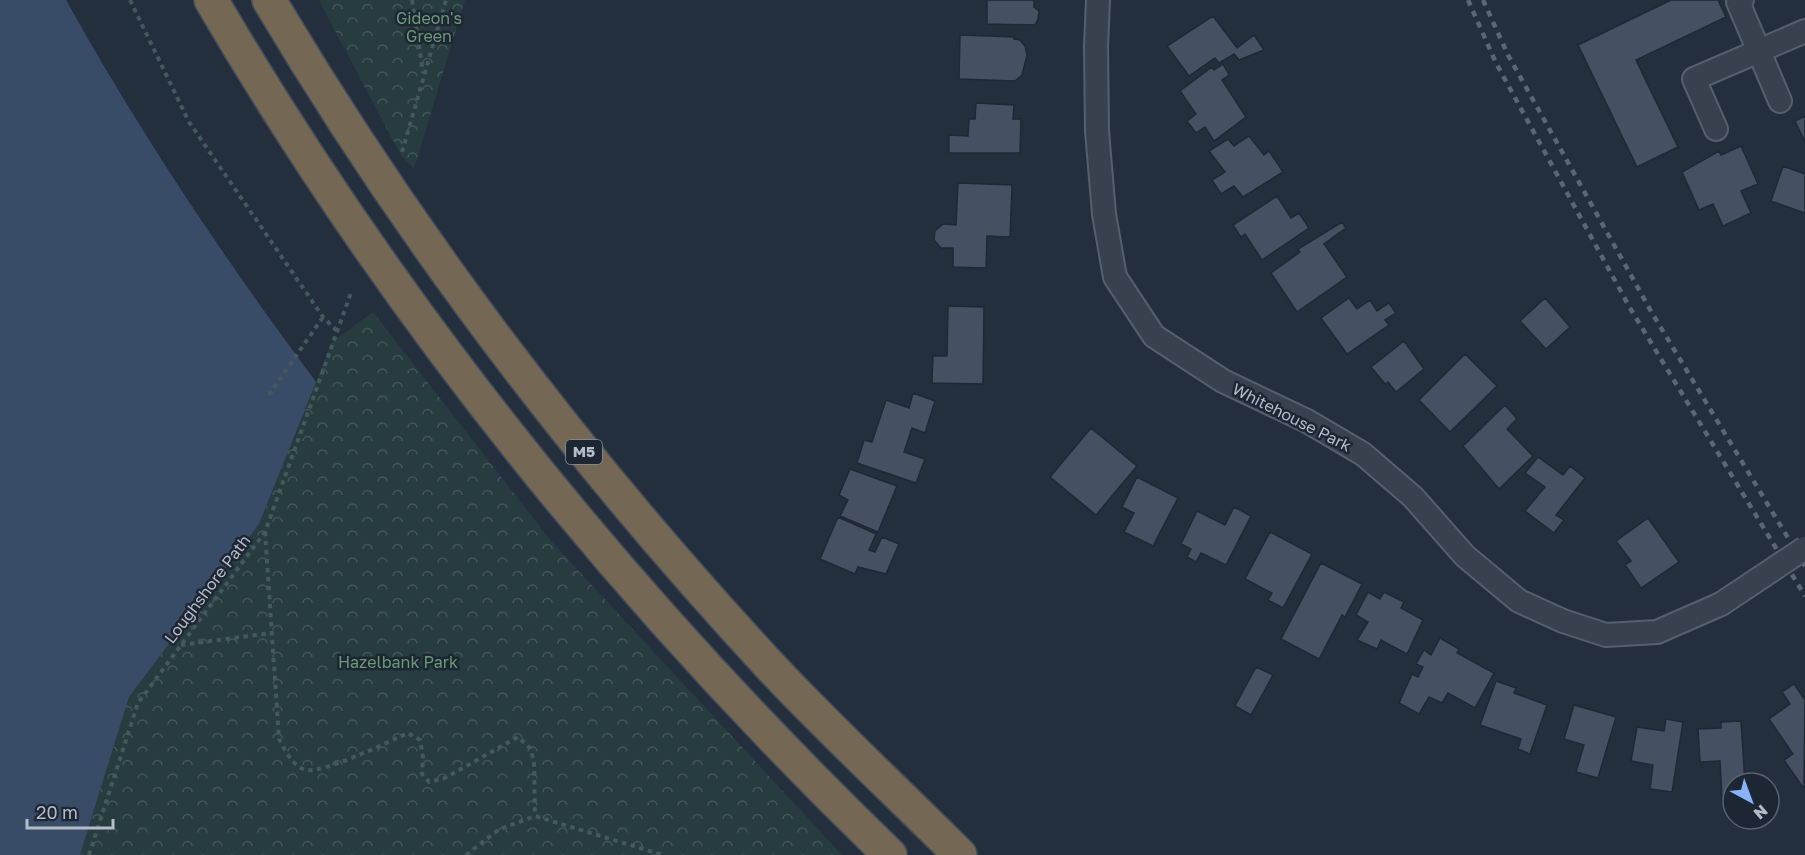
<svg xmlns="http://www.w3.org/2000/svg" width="1805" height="855" viewBox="0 0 1805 855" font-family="'Golos Text',sans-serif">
	<defs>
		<pattern id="forest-crowns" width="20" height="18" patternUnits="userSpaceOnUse" patternTransform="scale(1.5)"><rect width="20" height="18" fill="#263c3f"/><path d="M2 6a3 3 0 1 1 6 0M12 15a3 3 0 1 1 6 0" fill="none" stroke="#435659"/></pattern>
	</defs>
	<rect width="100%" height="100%" fill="#242f3e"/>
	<path fill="url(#forest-crowns)" d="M319,0H378L380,3L379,0H465L414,169L401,155L390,135Z
		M373,312L551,541L842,855H80L129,697L259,524L332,342Z"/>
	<path fill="#394c67" d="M0,0H66C140,133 225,260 316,382L259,524L129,697L80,855H0Z"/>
	<path fill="#455162" stroke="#1f2835" stroke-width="1.5" d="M987,0H1034V7L1039,11L1038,19L1035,25L987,24Z
		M1671,0H1718L1726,17L1636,60L1678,147L1637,167L1578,45Z
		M1213,16L1237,48L1254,35L1264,50L1239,60L1234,54L1219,63L1215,58L1189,76L1167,46Z
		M960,35L1014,37V39L1020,40L1025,46L1027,55L1022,75L1015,81L959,79Z
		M1223,64L1229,75L1222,80L1246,117L1214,141L1205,127L1196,133L1187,121L1196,114L1180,91L1212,67L1214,70Z
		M976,103L1014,105L1013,119H1021L1020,153H949V135L968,136L969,119H975Z
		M1805,116V142L1795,121Z
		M1249,136L1264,155L1269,151L1283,172L1243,197L1234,186L1221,194L1212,180L1225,172L1209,151L1228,139L1234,146Z
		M1741,146L1758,184L1741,191L1751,213L1723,226L1713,204L1699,210L1682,172L1719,151L1721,155Z
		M1783,166L1805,174V213L1771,201Z
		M958,183L1012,185L1010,237L987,236L986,268L953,267V248H941L934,240L935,231L943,224L956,225Z
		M1277,196L1291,218L1299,213L1309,228L1262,260L1245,234L1241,237L1233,225Z
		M1342,222L1346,228L1324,244L1347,277L1297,312L1271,273L1300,252L1298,249Z
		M1349,298L1357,309L1370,300L1377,311L1389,303L1396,313L1385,320L1389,325L1347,354L1321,318Z
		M1545,298L1570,327L1546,349L1520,321Z
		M948,306L984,307L983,384L932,383L933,356H947Z
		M1404,341L1424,369L1396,392L1388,382L1385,384L1371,367Z
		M1465,354L1497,386L1450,432L1419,400Z
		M913,393L935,401L925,433L912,428L904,452L925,459L916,483L857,463L864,440L872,442L886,400L909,408Z
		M1505,405L1517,419L1507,429L1533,456L1499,489L1463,446Z
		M1091,428L1137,466L1096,515L1050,477Z
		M1538,457L1563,475L1570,466L1585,478L1556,515L1564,520L1554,533L1525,511L1545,487L1525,473Z
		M850,469L897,486L878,532L840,516L848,500L839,495Z
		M1137,477L1178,498L1153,546L1124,532L1134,513L1122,507Z
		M1234,507L1251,516L1226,565L1201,553L1196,562L1187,557L1191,549L1181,544L1197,511L1225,525Z
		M838,517L876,534L869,550L875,552L882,537L899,544L886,574L858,567L855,574L820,559Z
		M1648,518L1679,562L1641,588L1625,565L1631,561L1616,541Z
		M1270,532L1312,554L1283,608L1268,600L1272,593L1245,579Z
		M1321,563L1362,584L1345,617L1342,615L1319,659L1281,639Z
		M1368,592L1380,599L1384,592L1404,602L1401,608L1423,620L1407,654L1381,640L1377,649L1357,640L1368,622L1356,615Z
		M1440,638L1459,649L1457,653L1494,673L1475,708L1448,693L1442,703L1429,697L1419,714L1399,703L1412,674L1418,677L1423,667L1416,664L1424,650L1431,655Z
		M1256,667L1273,675L1251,715L1235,706Z
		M1496,681L1516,688L1514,693L1547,705L1530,754L1518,749L1521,739L1480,725Z
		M1794,684L1805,700L1804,789L1784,760L1793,754L1769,719L1790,704L1782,692Z
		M1574,705L1616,717L1598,778L1576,772L1584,745L1564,739Z
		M1666,719L1683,722L1672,792L1650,789L1653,765L1631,761L1637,727L1664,731Z
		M1741,721L1745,783H1733V800H1722L1720,761L1700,762L1698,729L1721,728V722Z"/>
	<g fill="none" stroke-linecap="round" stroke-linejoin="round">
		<defs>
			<path id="street" d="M1098,0L1096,46L1097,131L1104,214L1115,277L1154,336L1223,381L1307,421L1363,454L1413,497L1465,556L1519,601L1563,621L1606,635L1657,632L1721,604
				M1742,0L1738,2L1780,101
				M1716,129L1694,79L1805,31"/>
			<path id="highway" d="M211,0C396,316 627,601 890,855
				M269,0C412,241 581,462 771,667C832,732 897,792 960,855"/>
		</defs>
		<use href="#street" stroke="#565f6c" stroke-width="26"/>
		<use href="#highway" stroke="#434c59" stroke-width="36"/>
		<path stroke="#44595c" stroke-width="4" stroke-dasharray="4.5 4.5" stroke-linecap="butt" d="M130,0L189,122L323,317L338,332
			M412,0L423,73
			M402,152L446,0
			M269,395L323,317
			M265,532L279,739C285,750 293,767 306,770C325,773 388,742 408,733L420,740L423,757L422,774L429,782L445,778L518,737L530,748L534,761L535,816
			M181,645L271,633
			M89,855L138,703L265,532L352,290
			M466,855L498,830L535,816L663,855"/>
		<use href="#street" stroke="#38414e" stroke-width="22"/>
		<use href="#highway" stroke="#746855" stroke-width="33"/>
		<path stroke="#5a6575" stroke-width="4.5" stroke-dasharray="6 6" stroke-linecap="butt" d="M1468,0L1496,63L1630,308L1805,596
			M1483,0L1508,55L1652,313L1805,566"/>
		<defs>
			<path id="street-bridge" d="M1721,604L1805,548"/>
		</defs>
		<use href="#street-bridge" stroke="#565f6c" stroke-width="26" stroke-linecap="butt"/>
		<use href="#street-bridge" stroke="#38414e" stroke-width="22"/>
	</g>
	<g text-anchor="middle" stroke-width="5" stroke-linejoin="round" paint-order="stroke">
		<rect fill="#1d2633" stroke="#878f9c" stroke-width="1.5" x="566" y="440" width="36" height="24" rx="4.5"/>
		<g font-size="15" font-weight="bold" fill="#b4bcc9">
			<text x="584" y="457">M5</text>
		</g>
		<g font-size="16" fill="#6b9a76" stroke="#1d2633">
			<text x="429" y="24">Gideon's<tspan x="429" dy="18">Green</tspan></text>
			<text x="398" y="668">Hazelbank Park</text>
		</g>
		<g font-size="16" fill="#b4bcc9" stroke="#1d2633">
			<text transform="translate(1292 417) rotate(27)" y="6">Whitehouse Park</text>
			<text transform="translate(207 589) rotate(-53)" y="6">Loughshore Path</text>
		</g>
	</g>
	<g transform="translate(1751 801) rotate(139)"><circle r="28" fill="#1d2633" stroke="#59626f" stroke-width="1.5"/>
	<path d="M0-4.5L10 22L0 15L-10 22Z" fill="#8ab4f8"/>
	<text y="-9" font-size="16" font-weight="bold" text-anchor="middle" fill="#b4bcc9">N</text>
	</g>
	<path d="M27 819v9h86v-9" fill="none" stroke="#b4bcc9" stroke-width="3"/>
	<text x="36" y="819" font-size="18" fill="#b4bcc9" stroke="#1d2633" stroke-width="4.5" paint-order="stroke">20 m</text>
</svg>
